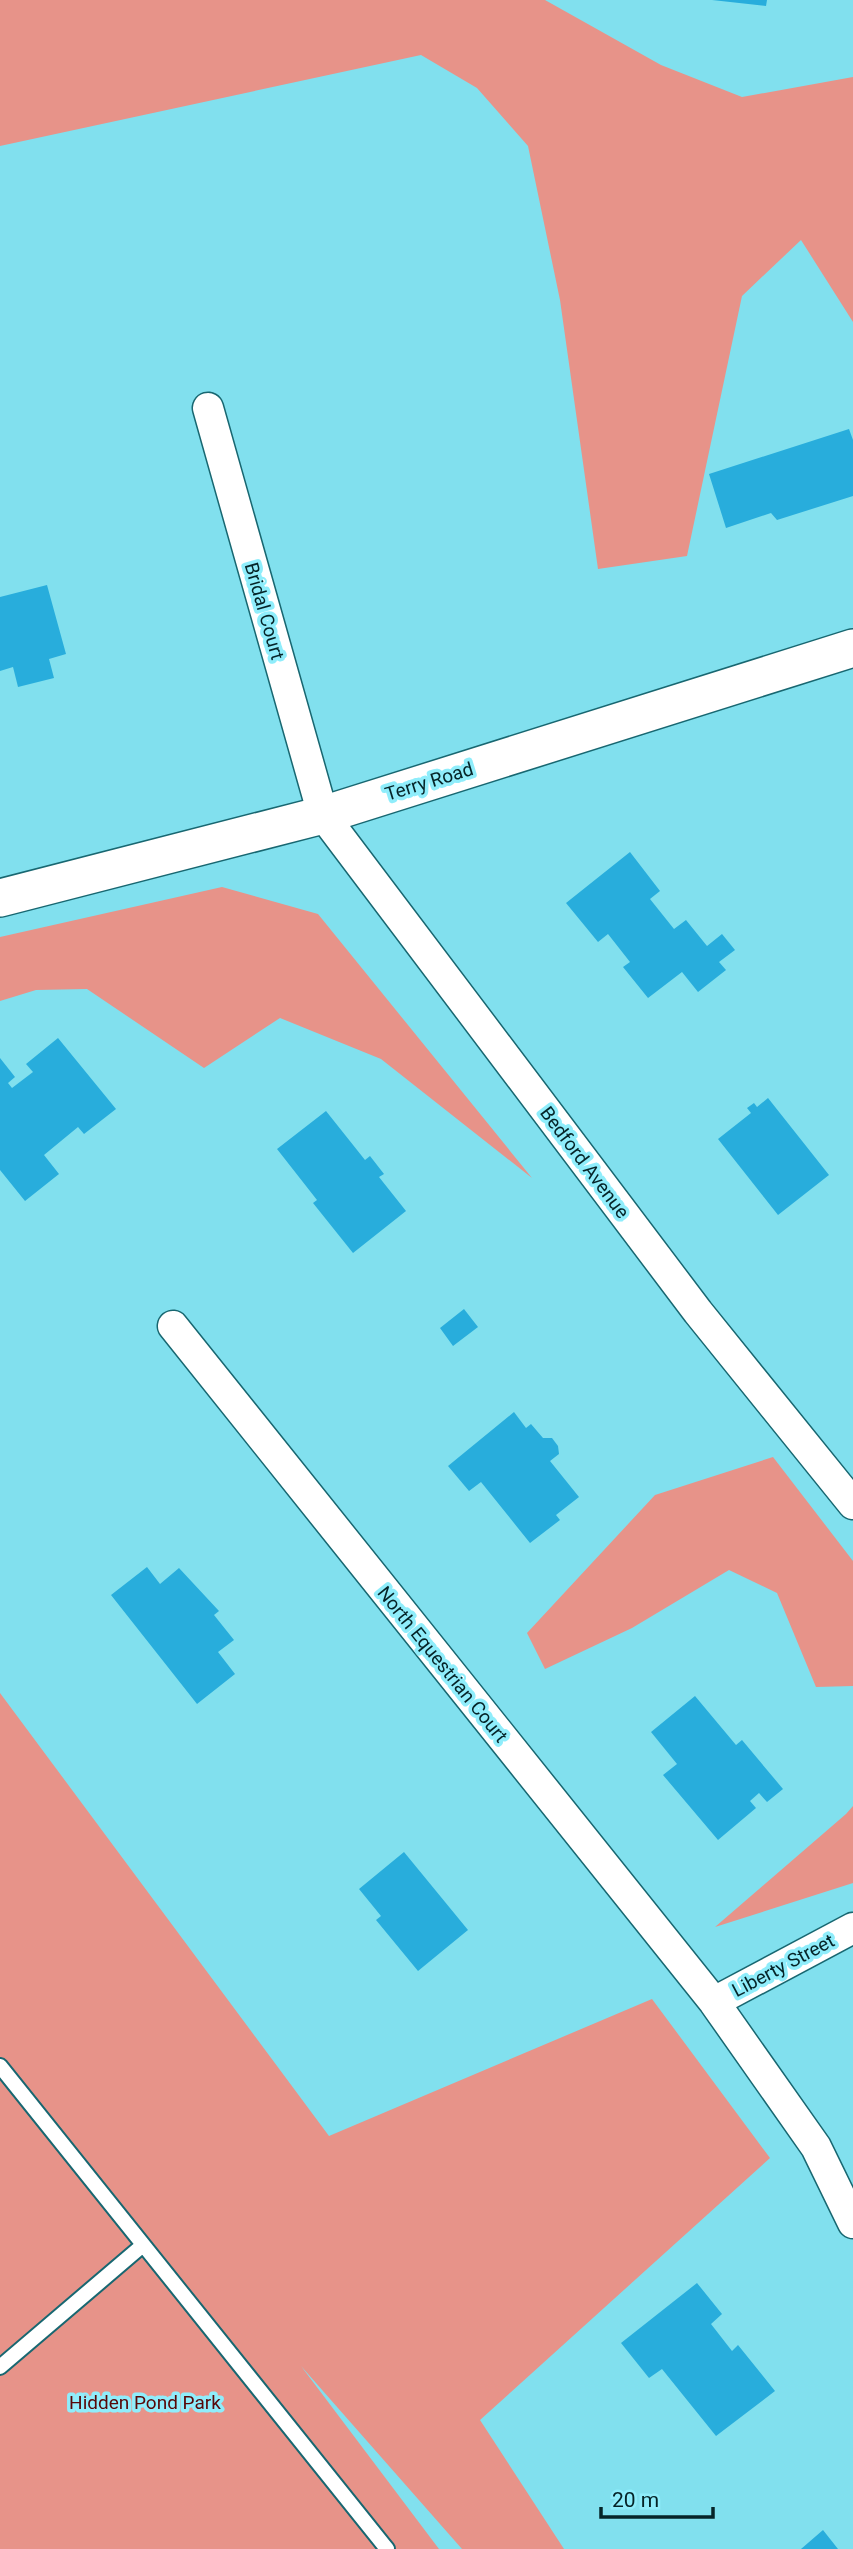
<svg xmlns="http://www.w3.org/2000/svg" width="853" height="2549" viewBox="0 0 853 2549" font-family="Roboto,sans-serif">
	<rect width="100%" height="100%" fill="#81e0ee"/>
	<path fill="#e79389" d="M0,0H545L661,65L742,97L853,77V322L801,240L742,296L687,556L598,569L560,300L528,146L477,88L421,55L0,146Z
		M222,887L318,914L532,1178L381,1059L280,1018L204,1068L87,989L36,990L0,1001V937Z
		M773,1457L853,1561V1686L816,1687L777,1593L729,1570L632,1628L545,1669L527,1633L655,1495Z
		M0,1693L329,2136L652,1999L770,2158L480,2420L564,2549H462L301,2366L439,2549H0Z
		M853,1806V1883L715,1927L846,1814Z"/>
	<path fill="#28addc" d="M712,0H767L766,6Z
		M849,429L853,440V496L777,520L771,513L726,528L709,474Z
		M47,585L66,654L49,659L54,678L18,687L13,667L0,671V597Z
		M630,852L660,891L650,899L674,929L686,920L707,946L722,934L735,950L719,962L726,970L698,992L682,972L648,998L623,967L630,962L608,934L598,942L566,903Z
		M58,1038L116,1109L84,1134L78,1127L44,1155L59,1174L25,1201L0,1170V1058L15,1077L8,1083L12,1088L33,1072L26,1064Z
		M768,1098L829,1175L778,1215L718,1139L751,1113L747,1108L754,1103L757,1107Z
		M326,1111L365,1160L370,1156L384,1174L379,1177L406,1211L353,1253L313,1203L317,1200L277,1149Z
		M464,1309L478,1327L453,1346L440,1328Z
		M514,1412L526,1428L531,1424L543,1438H552L558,1446L559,1454L550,1461L579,1497L556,1515L560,1520L530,1543L481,1482L469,1491L448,1466Z
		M147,1567L160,1584L179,1568L219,1611L214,1615L234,1640L218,1652L235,1674L197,1704L111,1595Z
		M695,1696L736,1745L742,1740L783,1789L767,1802L759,1793L750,1801L756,1808L718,1840L663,1775L677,1764L651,1732Z
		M404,1852L468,1930L418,1971L376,1920L381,1916L359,1889Z
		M697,2283L722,2314L711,2324L732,2351L738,2345L775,2391L716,2436L662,2369L649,2378L621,2343Z
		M823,2530L838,2549H801Z"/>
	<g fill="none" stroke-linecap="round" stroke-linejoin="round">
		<defs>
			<path id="service" d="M0,2066L387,2549
				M0,2367L143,2245"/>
			<path id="minor" d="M208,408L323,815L698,1312L853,1504
				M173,1326L714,2002L816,2147L853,2223
				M714,2002L853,1928"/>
			<path id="tertiary" d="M0,898L323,815L853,648"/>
		</defs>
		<use href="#service" stroke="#186771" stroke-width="18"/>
		<use href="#minor" stroke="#186771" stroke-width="33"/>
		<use href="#tertiary" stroke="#186771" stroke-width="40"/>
		<use href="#service" stroke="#fff" stroke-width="14"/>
		<use href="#minor" stroke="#fff" stroke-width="30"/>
		<use href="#tertiary" stroke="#fff" stroke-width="37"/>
	</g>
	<g text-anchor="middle" stroke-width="7" stroke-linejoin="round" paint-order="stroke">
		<g font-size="19" fill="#052428" stroke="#8fedfb">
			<text transform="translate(265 611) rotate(74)" y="7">Bridal Court</text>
			<text transform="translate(429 781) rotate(-17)" y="7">Terry Road</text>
			<text transform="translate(585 1162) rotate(53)" y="7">Bedford Avenue</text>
			<text transform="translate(443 1664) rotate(51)" y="7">North Equestrian Court</text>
			<text transform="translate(783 1965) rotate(-28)" y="7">Liberty Street</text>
		</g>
		<g font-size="19" fill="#580707" stroke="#8fedfb">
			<text x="145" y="2409">Hidden Pond Park</text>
		</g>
	</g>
	<path d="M601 2507v10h112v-10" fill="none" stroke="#052428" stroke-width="3.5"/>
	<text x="612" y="2507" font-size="21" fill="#052428" stroke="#8fedfb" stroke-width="5" paint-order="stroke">20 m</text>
</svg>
